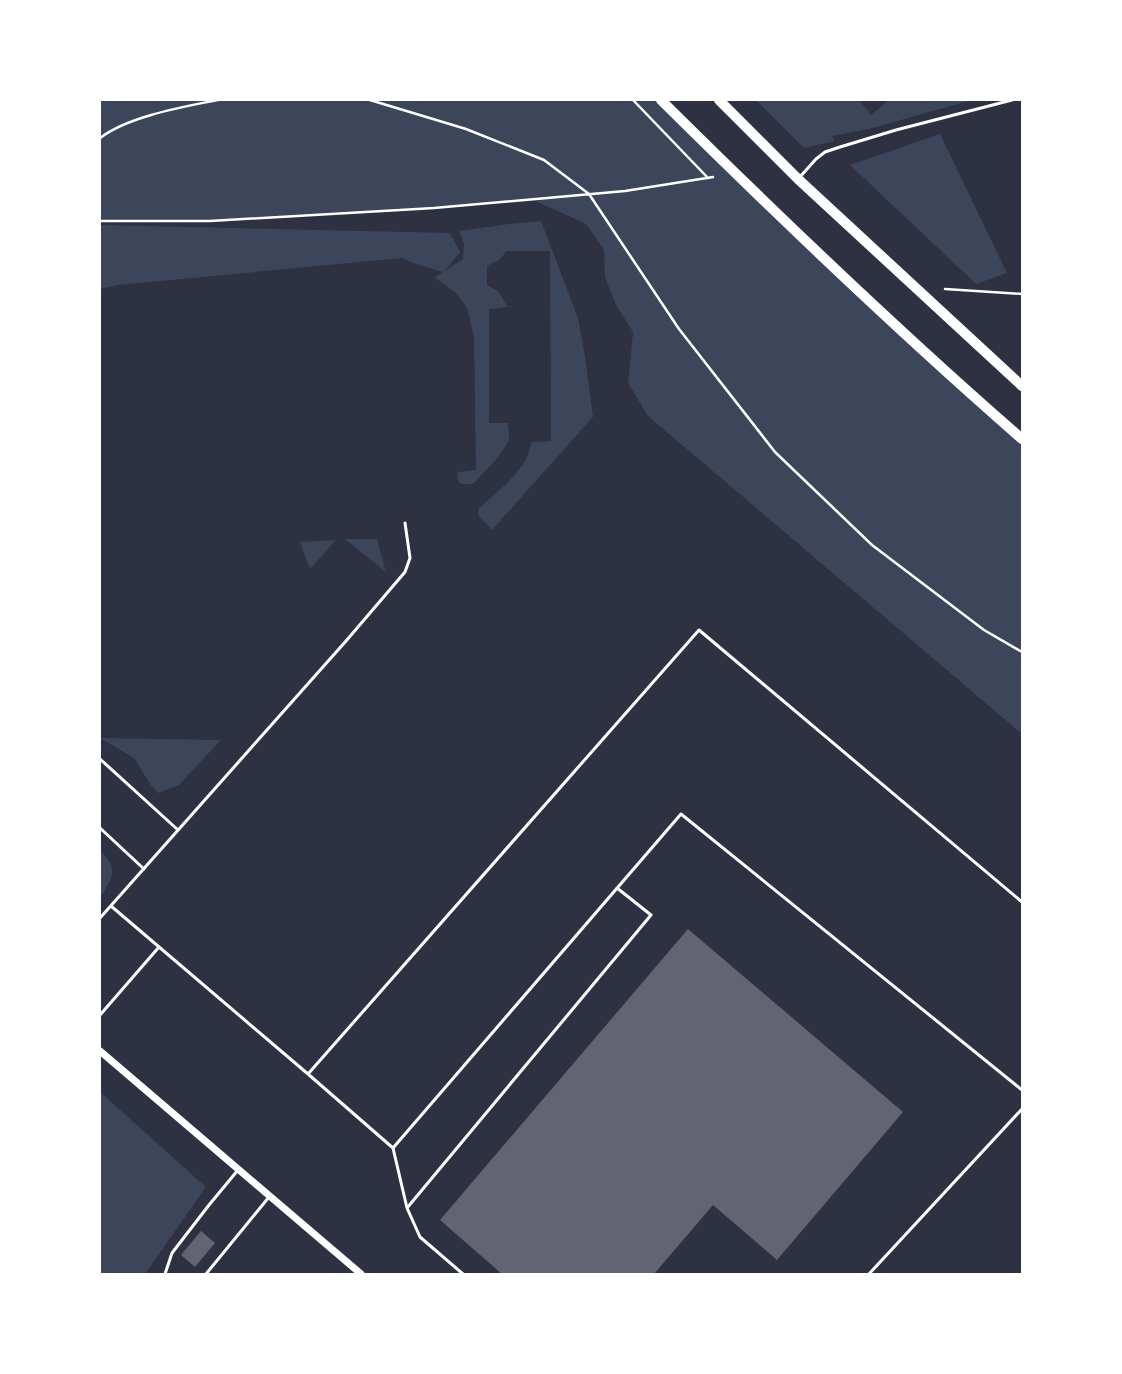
<svg xmlns="http://www.w3.org/2000/svg" width="1122" height="1374" viewBox="0 0 1122 1374" font-family="'PT Serif',serif">
	<rect width="100%" height="100%" fill="#2d3142"/>
	<path fill="#3c4559" d="M100,100H661L1022,439V734L648,416L628,383L633,332L616,305L605,277L604,250L586,224L531,199L434,208L210,221H100Z
		M756,100H859L871,115L889,100H972L869,129L832,136L835,141L804,148Z
		M940,134L1007,273L976,284L850,165Z
		M541,221L578,318L585,356L593,417L492,530L478,515L479,508C496,493 517,477 527,457C529,452 530,447 532,442L551,441L550,251H507L499,260L487,266V285L498,291L508,307L489,309V423H508C508,427 510,434 509,439C505,452 483,474 473,484H461L457,479L458,472L476,470L474,337L467,308L457,294L443,283L435,278L443,272L413,263L402,258L118,285L100,289V225L450,233L460,252L445,271L463,259L464,244L459,231L509,224Z
		M345,539H377L386,572Z
		M336,540L311,568L309,567L300,542Z
		M100,738L221,740L179,785L158,793L150,784L134,758Z
		M100,850C112,863 117,870 107,886C105,890 103,894 100,897Z
		M100,1092L206,1187L145,1274H100Z"/>
	<path fill="#626471" d="M688,929L903,1112L777,1260L713,1205L654,1274H502L440,1220Z
		M201,1231L215,1243L195,1267L181,1255Z"/>
	<g fill="none" stroke-linecap="round" stroke-linejoin="round">
		<path stroke="#fff" stroke-width="2.5" d="M370,100L466,129L544,160L589,194L679,329L775,452L872,545L984,630L1022,652
			M633,100L708,178
			M100,138C129,116 183,107 218,100
			M100,221H210L434,208L625,191L713,177
			M945,289L1022,294"/>
		<path stroke="#fff" stroke-width="3" d="M799,178L816,159L825,152L840,147L896,130L1012,100
			M100,759L178,830
			M100,828L144,869
			M111,906L308,1074L393,1148L407,1208L420,1237L463,1274
			M100,918L346,641L405,572L410,558L405,523
			M100,1015L159,947
			M308,1074L699,630L1022,902
			M393,1148L681,814L1022,1090
			M407,1208L651,915L617,888
			M165,1274L172,1253L209,1205L238,1170
			M206,1274L269,1197
			M869,1274L1022,1109"/>
		<path stroke="#fff" stroke-width="7" d="M100,1051L361,1274"/>
		<path stroke="#fff" stroke-width="10" d="M661,100C778,216 897,330 1022,439
			M719,100L798,179L1022,386"/>
	</g>
	<rect width="1122" height="1374" fill="none" stroke="#ffffff" stroke-width="202"/>
</svg>
